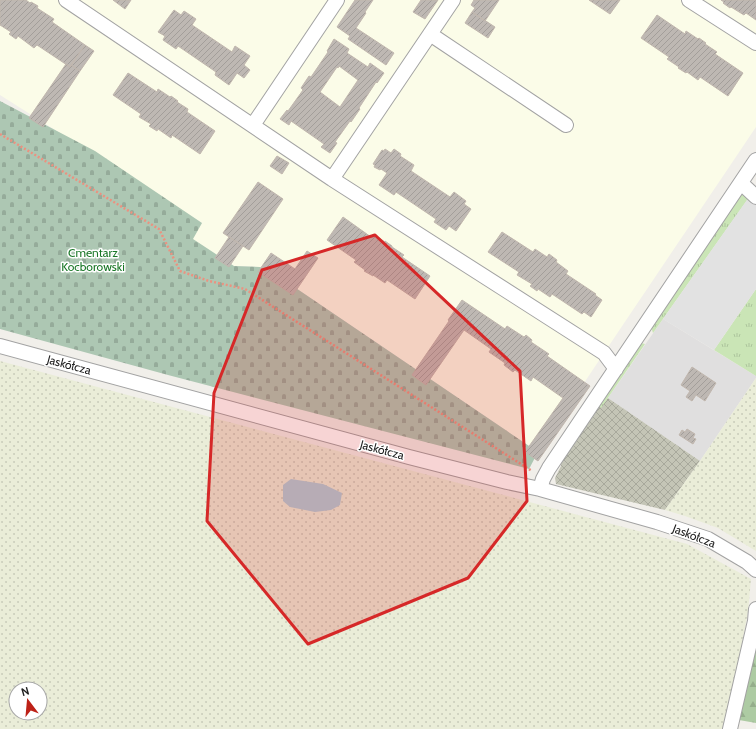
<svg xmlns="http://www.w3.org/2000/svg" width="756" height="729" viewBox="0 0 756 729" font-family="Cabin,sans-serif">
	<defs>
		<pattern id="construction-cross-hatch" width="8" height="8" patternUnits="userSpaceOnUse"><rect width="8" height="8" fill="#c4c5b6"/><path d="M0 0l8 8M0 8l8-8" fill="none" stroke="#a8a99c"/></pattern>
		<pattern id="farmland-dots" width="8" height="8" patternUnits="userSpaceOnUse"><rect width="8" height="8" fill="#eaedd8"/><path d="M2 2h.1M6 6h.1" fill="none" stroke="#c8cbb9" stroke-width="1.8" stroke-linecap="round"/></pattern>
		<pattern id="grass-tufts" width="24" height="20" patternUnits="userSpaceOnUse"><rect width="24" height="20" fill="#cae5b6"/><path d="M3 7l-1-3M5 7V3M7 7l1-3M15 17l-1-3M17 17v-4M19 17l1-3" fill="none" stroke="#adc49c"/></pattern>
		<pattern id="forest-firs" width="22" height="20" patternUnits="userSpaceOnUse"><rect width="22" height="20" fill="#adcba3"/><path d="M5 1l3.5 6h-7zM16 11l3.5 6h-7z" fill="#95ae8c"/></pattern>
		<pattern id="cemetery-stones" width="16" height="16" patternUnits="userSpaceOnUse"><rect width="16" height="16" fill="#adc7b3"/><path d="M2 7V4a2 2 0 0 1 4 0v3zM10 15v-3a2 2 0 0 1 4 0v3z" fill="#95ab9a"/></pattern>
		<pattern id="building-hatch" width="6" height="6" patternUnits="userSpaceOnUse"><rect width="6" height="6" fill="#beb8b3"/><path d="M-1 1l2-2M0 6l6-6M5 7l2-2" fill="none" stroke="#a39e9a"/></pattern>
	</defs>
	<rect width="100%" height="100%" fill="#f1efea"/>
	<path fill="#e0dfdf" d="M663,319L756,376V378L700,461L608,398Z"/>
	<path fill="#fbfce8" d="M0,0H756V127L604,353L538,452L284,280L260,267L234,266L192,239L202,223L0,95Z"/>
	<path fill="url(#construction-cross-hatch)" d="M608,398L700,461L665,510L556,484L555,478L561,466V460L598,406Z"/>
	<path fill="url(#farmland-dots)" fill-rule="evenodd" d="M0,361L687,544L751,579L748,612L725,729H0ZM16,689H40V713H16Z
		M756,378V551L718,528L685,516L665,510L700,461Z"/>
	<path fill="url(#grass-tufts)" d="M741,193L750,196L653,333L651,327Z
		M756,289V376L714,350Z
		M641,343L645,344L601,408L598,406Z"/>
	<path fill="url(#forest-firs)" d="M756,636V723L739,720Z"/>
	<path fill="url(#cemetery-stones)" d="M0,101L95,151L202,223L193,239L234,266L260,267L284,280L538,452L529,469L168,375L0,329Z"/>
	<path fill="#e2e2e2" d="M754,190L756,191V289L714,350L663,319Z"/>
	<path fill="#b0cdd9" d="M291,479L323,484L342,493L340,505L331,510L315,512L290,507L283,501V485Z"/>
	<path fill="url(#building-hatch)" stroke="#c1b7ae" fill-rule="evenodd" d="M0,0H26L30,3L31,2L38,6L37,8L54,19L52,22L85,45L70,67L37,45L34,48L18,36L16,39L9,34L11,32L0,25Z
		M113,0H131L125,9Z
		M355,0H373L365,12L366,13L356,28L394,53L386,65L348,39L350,36L337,27Z
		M421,0H438L425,19L413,12Z
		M474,0H499L485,21L472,12L475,8L471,5Z
		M589,0H620L610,14Z
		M721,0H756V20L746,13L744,15L731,7L730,8L723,3L724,2Z
		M174,10L181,15L184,11L196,19L192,25L232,52L235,46L250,56L244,65L250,70L244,78L237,73L229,85L215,75L216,72L178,46L176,49L163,40L165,36L158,32Z
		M472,12L495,27L488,38L465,23Z
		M657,15L685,34L686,31L698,39L699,38L706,43L705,44L717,52L715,54L743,73L728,96L700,77L698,80L687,72L686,73L678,68L679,67L667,59L669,57L641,38Z
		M334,39L349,49L347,53L368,67L370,63L384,73L377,83L376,82L359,108L360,109L351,122L350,121L335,142L337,143L330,153L321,147L324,144L291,121L289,125L280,119L287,110L288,111L303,90L301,88L309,76L311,77L328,52L327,51ZM339,66L358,80L340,107L320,92L337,67L338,68Z
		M85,45L94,51L80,71L71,65Z
		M66,64L70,67L71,65L80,71L43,127L29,118Z
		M128,73L157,92L158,89L170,97L171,96L178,101L177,102L188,109L187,112L215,131L200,154L172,135L171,138L158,129L157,131L149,126L151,124L139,117L141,114L113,95Z
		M385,149L391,153L394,149L401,154L400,156L414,165L411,171L450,197L454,192L466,201L464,204L471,209L456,231L449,226L446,230L434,222L436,219L396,192L394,195L379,185L387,173L381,169L380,170L374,167L375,165L373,164L382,150L384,151Z
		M277,156L289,163L282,174L270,166Z
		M258,182L283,199L249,250L223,233Z
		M343,217L371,237L373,234L385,242V241L392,246V247L404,255L402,257L430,276L415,299L387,280L385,283L373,275V276L364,271L365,270L354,262L356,260L327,240Z
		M502,232L533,252L535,249L547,257L549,254L557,260L556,262L568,271L566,274L596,294L595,295L602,300L591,317L584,312L582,314L552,294L550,297L538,289L537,291L530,286L532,284L517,275L519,272L488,252Z
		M229,237L243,246L229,267L215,258Z
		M307,251L318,258L293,295L258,272L271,253L295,269Z
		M462,300L505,329L507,326L524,337L526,335L532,340L531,342L549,354L547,356L590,386L538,461L525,452L563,398L533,377L531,381L515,370L513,372L504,365L505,363L489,352L491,349L464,330L426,385L412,375L449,321L448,320Z
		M692,367L716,383L705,401L696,395L692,401L686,397L690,391L681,385Z
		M687,429L695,434L693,438L696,439L693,444L679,435L682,430L685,432Z"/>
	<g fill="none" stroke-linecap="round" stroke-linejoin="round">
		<defs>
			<path id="minor" d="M66,0L332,179L604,353L616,369
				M689,0L756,43
				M430,34L566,125
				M253,125L337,0
				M332,179L453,0
				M741,183L756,197
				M0,346L409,457L507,482L540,489L657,522L708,539L747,562L756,570
				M540,489L543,479L549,468L756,160
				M730,729L755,621L756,609"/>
		</defs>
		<use href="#minor" stroke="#a3a3a3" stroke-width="16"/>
		<path stroke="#eb9280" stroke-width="2.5" stroke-dasharray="2 2" stroke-linecap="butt" d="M0,134L159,229L180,271L209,281L245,289L532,471"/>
		<use href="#minor" stroke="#fff" stroke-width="14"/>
	</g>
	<path fill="#d62828" fill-opacity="0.2" stroke="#d62828" stroke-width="3" stroke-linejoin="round" d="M375,235L520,371L527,501L468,578L308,644L207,521L214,393L262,270Z"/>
	<g text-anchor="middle" stroke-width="3" stroke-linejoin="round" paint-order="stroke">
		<g font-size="12" fill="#197727" stroke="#fff">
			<text x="93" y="257">Cmentarz<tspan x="93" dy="14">Kocborowski</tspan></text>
		</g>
		<g font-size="12" fill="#222" stroke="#fff">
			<text transform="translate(69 365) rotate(15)" y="4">Jaskółcza</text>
			<text transform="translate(382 450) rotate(15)" y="4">Jaskółcza</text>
			<text transform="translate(694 536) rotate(21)" y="4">Jaskółcza</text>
		</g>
	</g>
	<g transform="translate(28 701) rotate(344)"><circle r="19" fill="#ffffff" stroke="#a7a7a7"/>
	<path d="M0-3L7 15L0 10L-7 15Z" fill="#bd2117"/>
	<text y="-6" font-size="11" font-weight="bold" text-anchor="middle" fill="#222222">N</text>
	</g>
</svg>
